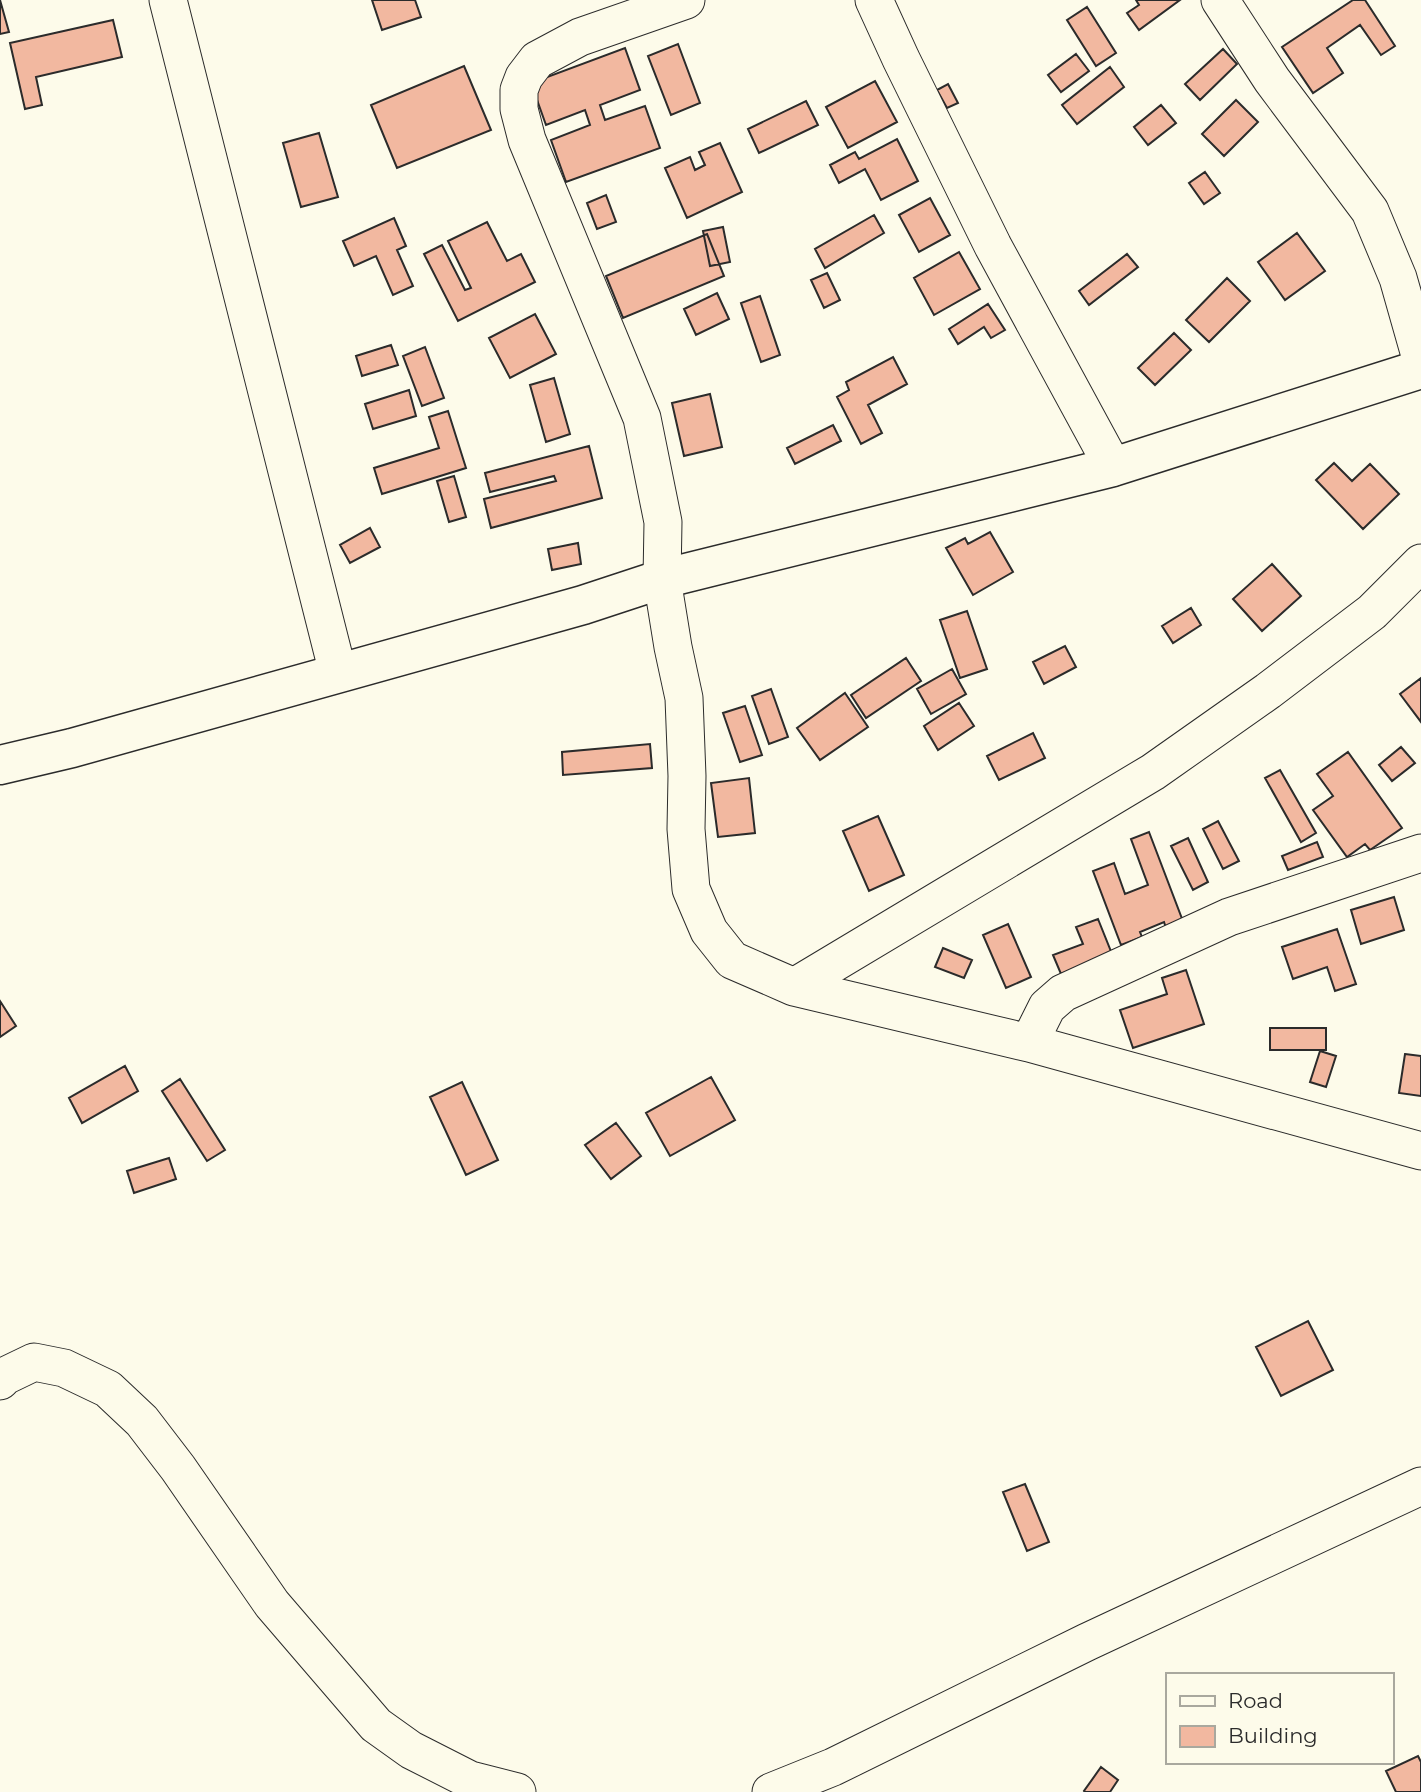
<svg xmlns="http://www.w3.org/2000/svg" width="1421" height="1792" viewBox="0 0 1421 1792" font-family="Montserrat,sans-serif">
	<rect width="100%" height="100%" fill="#fdfbea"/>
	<path fill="#f2b8a0" stroke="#2b2b2b" stroke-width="2" d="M0,0L9,32L0,34Z
		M372,0H415L421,17L382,30Z
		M1136,0H1180L1139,30L1127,13L1139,5Z
		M1353,0H1365L1395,46L1381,55L1360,25L1327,48L1343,73L1313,93L1282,47Z
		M1087,7L1116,53L1096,66L1067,20Z
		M113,20L122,57L36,77L42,105L25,109L10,43Z
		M678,44L700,103L671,115L648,56Z
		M625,48L640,90L600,105L605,120L645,106L660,148L566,182L551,140L590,125L585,110L546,125L531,83Z
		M1223,49L1237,64L1200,100L1185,84Z
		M1076,54L1089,71L1061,92L1048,75Z
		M464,66L491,130L397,168L371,105Z
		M1110,67L1124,87L1077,124L1062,105Z
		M875,81L897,122L848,148L826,107Z
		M948,84L958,103L947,108L937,90Z
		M1236,100L1258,122L1224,156L1202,134Z
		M806,101L818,125L759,153L748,129Z
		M1161,105L1176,123L1148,145L1134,127Z
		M319,133L338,197L301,207L283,143Z
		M897,139L918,181L881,200L865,169L839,183L830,165L855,152L859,159Z
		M720,143L742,192L687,218L665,168L690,157L695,170L705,165L699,152Z
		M1205,172L1220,193L1204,204L1189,183Z
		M606,195L616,222L597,229L587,203Z
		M930,198L950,235L919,252L899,215Z
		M874,215L884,233L825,268L815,249Z
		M394,218L406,246L397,250L413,286L393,295L376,256L354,266L343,241Z
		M487,222L507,261L521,254L535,282L458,321L424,254L442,245L465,290L471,288L448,241Z
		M723,227L730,262L710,266L703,231Z
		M1297,233L1325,271L1285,300L1258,262Z
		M707,234L724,276L623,318L606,276Z
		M959,252L980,289L934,315L914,278Z
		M1127,254L1138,267L1089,305L1079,291Z
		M827,273L840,300L824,308L811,280Z
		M1227,278L1250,301L1209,342L1186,320Z
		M717,293L729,319L696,335L684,309Z
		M760,296L780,355L761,362L741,303Z
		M988,304L1005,330L991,338L984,327L958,344L949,329Z
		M535,314L556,354L510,378L489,338Z
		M1174,333L1191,350L1155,385L1138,368Z
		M391,345L398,365L362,376L356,356Z
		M425,347L444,398L422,406L403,356Z
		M893,357L907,384L868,405L882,433L861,444L837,397L849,390L846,382Z
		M554,378L570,434L546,442L530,385Z
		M409,390L416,416L373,429L365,404Z
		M710,394L722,447L684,456L672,403Z
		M448,411L466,468L382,494L374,468L439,448L429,417Z
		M833,425L841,441L795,464L787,448Z
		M589,446L602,498L491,528L484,499L556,481L554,476L490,492L485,473Z
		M1334,463L1352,481L1370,464L1399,494L1363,529L1316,480Z
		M454,476L466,517L449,522L437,481Z
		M370,528L380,547L350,563L340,545Z
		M990,532L1013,572L973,595L946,548L965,538L968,544Z
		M578,543L581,564L552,570L548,549Z
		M1272,564L1301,596L1262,631L1233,599Z
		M1191,608L1201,625L1173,643L1162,626Z
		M967,611L987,669L960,678L940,620Z
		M1065,646L1076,667L1044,684L1033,662Z
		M906,658L921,681L866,718L851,695Z
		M952,669L966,694L931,714L917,689Z
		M1421,678V722L1400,694Z
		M771,689L788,737L769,744L752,696Z
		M845,693L868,727L820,760L797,728Z
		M959,703L974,726L938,750L924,726Z
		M745,706L762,755L740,762L723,713Z
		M1033,733L1045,758L999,780L987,756Z
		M650,744L652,768L563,775L562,752Z
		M1401,747L1415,763L1392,781L1379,765Z
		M1348,752L1402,828L1370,850L1365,844L1347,857L1313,810L1333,796L1317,774Z
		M1280,770L1316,833L1301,842L1265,778Z
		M749,778L755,833L718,837L711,783Z
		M878,816L904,875L869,891L843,831Z
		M1218,821L1239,861L1223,869L1203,829Z
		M1149,832L1184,924L1167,931L1164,922L1140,932L1142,937L1121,945L1093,871L1114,863L1125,894L1148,885L1131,839Z
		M1188,838L1208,882L1193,890L1171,846Z
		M1317,842L1323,857L1288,870L1282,856Z
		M1394,897L1404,930L1361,944L1351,910Z
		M1098,919L1112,954L1061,974L1053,955L1083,944L1076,927Z
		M1008,924L1031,977L1006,988L983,935Z
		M1337,929L1356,984L1335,991L1327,967L1293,979L1282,947Z
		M943,948L972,960L964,978L935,967Z
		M1186,970L1204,1024L1133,1048L1120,1010L1167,994L1162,978Z
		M0,1001L16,1026L0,1037Z
		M1270,1028H1326V1050H1270Z
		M1320,1051L1336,1056L1326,1087L1310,1082Z
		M1405,1054L1421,1056V1096L1399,1093Z
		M125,1066L138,1091L82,1123L69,1098Z
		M711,1077L735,1120L670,1156L646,1113Z
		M180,1079L225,1150L207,1161L162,1091Z
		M462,1082L498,1160L466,1175L430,1097Z
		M616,1123L641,1156L611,1179L585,1145Z
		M169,1158L176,1179L134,1193L127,1171Z
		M1308,1321L1333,1370L1281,1396L1256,1347Z
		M1025,1484L1049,1542L1027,1551L1003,1492Z
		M1418,1756L1421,1762V1792H1396L1386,1771Z
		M1101,1767L1118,1780L1110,1792H1085L1084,1791Z"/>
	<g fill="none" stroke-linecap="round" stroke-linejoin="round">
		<defs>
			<path id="minor" d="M168,0L338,673
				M686,0L580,37L537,60L524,77L519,90V109L527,140L642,418L663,522L662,579L673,647L684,698L687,776L686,829L691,889L709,931L732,960L794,987L1029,1043L1421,1151
				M874,0L901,59L993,246L1113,467
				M1220,0L1272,80L1370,211L1398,278L1421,359
				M794,987L1153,772L1268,691L1372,612L1421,563
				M1029,1043L1047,1007L1063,993L1229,917L1421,853
				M0,1381L5,1376L34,1362L64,1368L108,1389L142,1421L178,1468L272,1604L376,1725L411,1750L470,1780L517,1792
				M771,1792L833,1767L1087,1642L1421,1486"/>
			<path id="highway" d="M0,765L72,748L583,605L662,579L1113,467L1421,369"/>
		</defs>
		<use href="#minor" stroke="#2b2b2b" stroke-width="39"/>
		<use href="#highway" stroke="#2b2b2b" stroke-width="41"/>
		<use href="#minor" stroke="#fdfbea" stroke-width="37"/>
		<use href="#highway" stroke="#fdfbea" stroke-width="38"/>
	</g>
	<rect x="1166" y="1673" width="228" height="91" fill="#fdfbea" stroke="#a9a89e" stroke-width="2"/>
	<rect x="1180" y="1696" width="35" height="10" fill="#fdfbea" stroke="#a9a89e" stroke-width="2"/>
	<text x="1228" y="1708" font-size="21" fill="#2b2b2b">Road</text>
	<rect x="1180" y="1726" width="35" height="21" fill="#f2b8a0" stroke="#a9a89e" stroke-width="2"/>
	<text x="1228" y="1743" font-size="21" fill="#2b2b2b">Building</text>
</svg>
